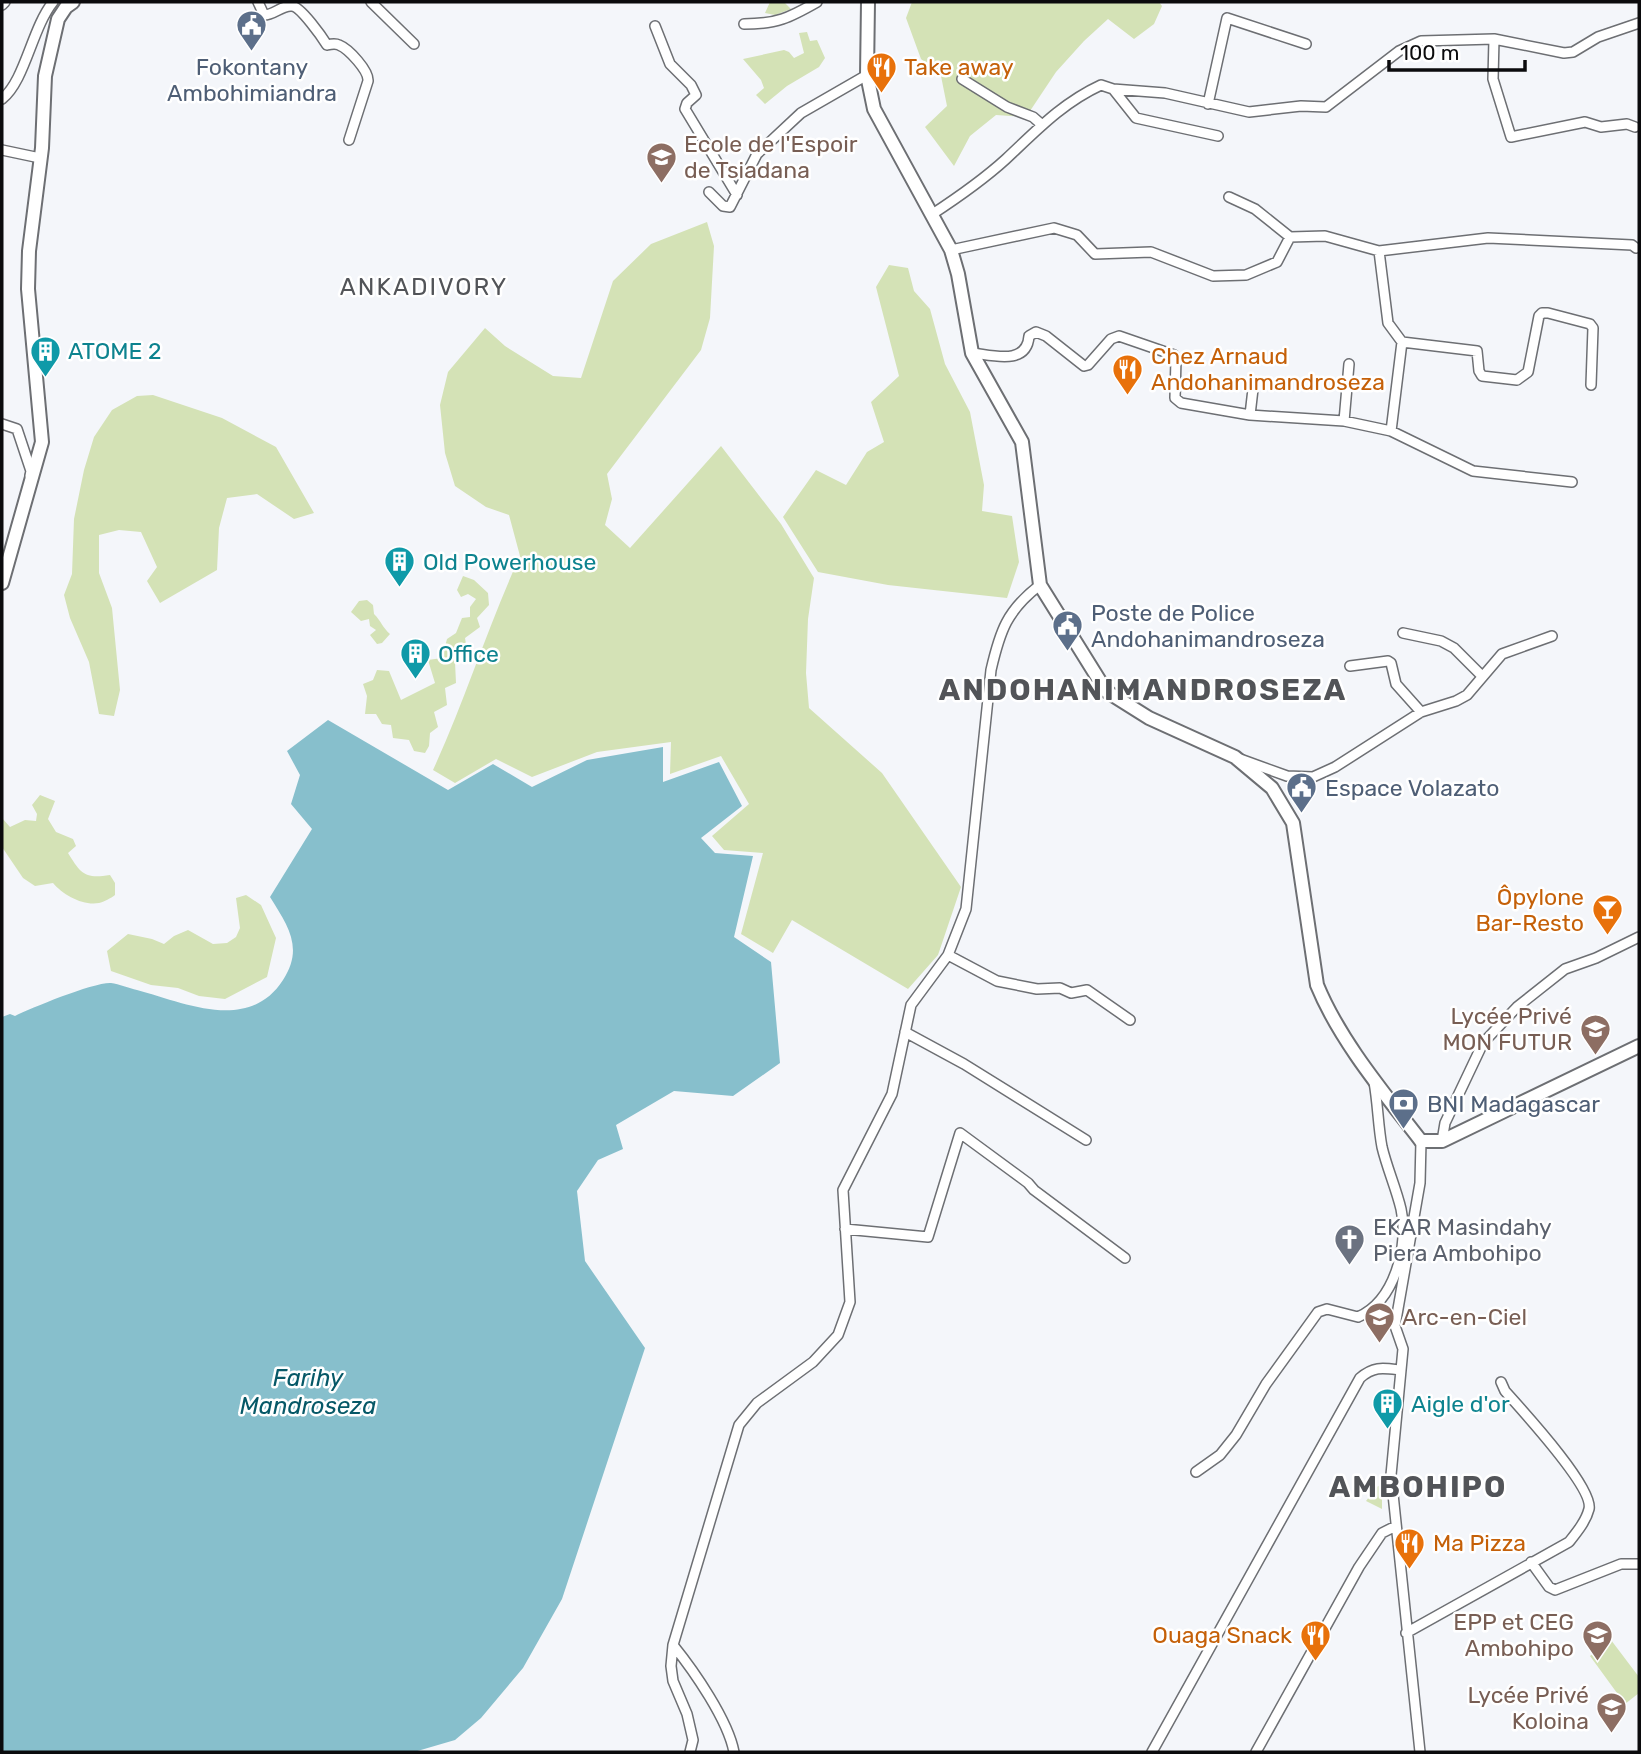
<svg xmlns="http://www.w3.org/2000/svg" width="1641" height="1754" viewBox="0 0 1641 1754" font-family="Rubik,sans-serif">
	<rect width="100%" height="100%" fill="#f4f6fa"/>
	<path fill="#d4e2b6" d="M770,2H784L791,9L775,15L765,13Z
		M912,2H1159L1162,6L1154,24L1134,39L1108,19L1084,41L1056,72L1026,117L996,115L970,136L954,166L925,127L947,106L941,76L921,59L906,18Z
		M807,32L810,41L817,40L825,58L819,67L787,86L765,104L756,95L764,88L761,80L743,59L784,50L789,52L794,58L804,53L799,33Z
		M707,222L714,246L710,318L701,350L607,474L612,499L605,525L630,548L721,446L781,524L814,578L808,619L806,673L809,708L882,773L961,887L938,955L908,989L792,920L773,953L741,934L763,853L724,850L712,836L749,804L721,756L670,774L671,742L597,752L532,777L496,759L455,783L433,770C465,700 488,626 520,556L509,515L486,507L455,486L445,453L440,405L448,372L485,328L505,346L553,376L581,378L613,281L651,244Z
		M889,265L908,268L914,291L930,309L945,364L970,412L984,485L982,511L1012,516L1019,562L1007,598L888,585L818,572L783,517L816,470L846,485L867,452L884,442L871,402L899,376L876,287Z
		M137,396L153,395L222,418L276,447L314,513L294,519L257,494L227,498L219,528L217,570L160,603L147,581L157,567L141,532L119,530L99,535V573L112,608L120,690L114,716L99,714L89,662L70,618L64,595L72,574L74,519L84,470L94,437L112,410Z
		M463,576L474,580L488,593L489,605L477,618L480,627L465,638L468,656L455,662L456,683L445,688L447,705L434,712L438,727L430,733L429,746L425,753L414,751L409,740L393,738L391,725L382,724L376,714H365L367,696L363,684L373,680L377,670L389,671L401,700L435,683L428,660L442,658L447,639L456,633L462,618L470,617V607L476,599L468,594L461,597L457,590Z
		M367,600L373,605L374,614C381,621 383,628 390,634L382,643L377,644L370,635L376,630L370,626L369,619L361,621L351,612L359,601Z
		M40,795L55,801L48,819L56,832L73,839L76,846L68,853C81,874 85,879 110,875L115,883V895C111,898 104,902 99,903C83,906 63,895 53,883L35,886L23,878L2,847V818L10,827L25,820L36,821L37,814L32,805Z
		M246,895L261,905L276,938L267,977L225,999L199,996L178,988L151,985L111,971L107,951L128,934L152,939L164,944L174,936L188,930L213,944L227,943L236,937L240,928L236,898Z
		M1378,1486L1382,1487V1509L1366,1501Z
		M1611,1640L1639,1677V1693L1625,1704L1590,1656Z"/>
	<path fill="#87bfcc" d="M328,720L448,790L493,764L532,787L587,760L663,747V782L719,762L742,806L701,838L715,853L753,856L734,937L771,962L780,1063L733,1096L674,1091L616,1125L623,1149L598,1160L577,1191L585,1261L645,1348L562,1599L523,1668L481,1718L455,1740L414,1752H2V1017L10,1014L15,1016C31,1008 94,982 111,983C119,984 129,988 137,990C185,1003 249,1033 283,980C304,948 288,926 270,897L312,829L291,804L300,775L287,751Z"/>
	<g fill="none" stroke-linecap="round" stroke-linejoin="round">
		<defs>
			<path id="street" d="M258,2L264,15C274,15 282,5 292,6C301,7 322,37 327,45C331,44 335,43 339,45C349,49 369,71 368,81L349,140
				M371,2L414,44
				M2,5L5,2
				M744,24C777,24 789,18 817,2
				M655,26L670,64L691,85L696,95L687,103L685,109L737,195
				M1494,39L1493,79L1511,137L1585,122L1601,127L1627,124L1635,127
				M962,79L1007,107L1033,117L1041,124
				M1113,89L1136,118L1218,136
				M2,99C25,81 32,28 53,2
				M1208,104L1227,18L1306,44
				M2,150L40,158
				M709,192L723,206L730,207L757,154L801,113L867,75
				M1229,197L1255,209L1290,237L1325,236L1379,251L1488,238L1632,245L1636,248
				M931,215C957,198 983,180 1006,159C1036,131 1062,103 1101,85L1113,89L1165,93L1249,112L1301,106L1326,107L1399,51L1421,41L1494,39L1564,53L1573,52L1598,37L1639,23
				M951,250L1054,228L1077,235L1095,254L1151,252L1213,276L1246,275L1277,262L1290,237
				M1379,251L1388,323L1402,342
				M972,353C992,355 1027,366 1029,336L1036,332L1046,336L1084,366L1088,365L1111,339L1119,336L1174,355L1176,358L1175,398L1181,403L1250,415L1344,421L1391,431L1473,471L1572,482
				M1250,415L1253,389
				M1344,421L1349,364
				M2,424L17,429L31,471L30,476
				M1391,431L1402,342L1477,351L1479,371L1482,376L1517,380L1528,372L1539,316L1542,313H1548L1590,324L1593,328L1591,385
				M1403,633L1441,641L1454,648L1482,676
				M1350,666L1388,661L1391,663L1396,684L1421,712
				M1240,759L1287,776L1313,777L1335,767L1421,712L1456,701L1467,695L1502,654L1552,636
				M948,955L997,981L1037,989L1060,988L1071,993L1087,990L1130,1020
				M905,1032L964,1064L1086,1140
				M1442,1141L1445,1123L1483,1043L1517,1007L1565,969L1596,958L1639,937
				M845,1229L928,1237L960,1133L1028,1183L1034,1190L1125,1258
				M1196,1472L1220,1455L1236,1435L1266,1384L1318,1312L1327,1309L1358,1317C1395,1301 1409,1245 1401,1209C1396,1188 1387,1168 1382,1147C1378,1126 1378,1104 1374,1082
				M1531,1562L1549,1587L1555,1590L1621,1564H1639
				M1406,1633L1569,1542C1577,1532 1586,1521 1589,1509C1594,1488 1521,1409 1505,1391L1501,1382
				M673,1645C694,1671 728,1720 734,1752
				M690,1752L693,1740L687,1714L673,1681L671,1666L673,1645L739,1425L757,1403L813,1362L838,1335L850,1302L843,1190L892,1094L911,1005L948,955L966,909L991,670C1000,631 1007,610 1040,585
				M1152,1752L1360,1378C1374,1366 1383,1368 1400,1370
				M1256,1752L1359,1567L1382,1533L1396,1526
				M1420,1752L1391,1475L1403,1349L1395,1326L1420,1183L1421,1141"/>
			<path id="secondary" d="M868,2L867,75L874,109L951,250L958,274L972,353L1022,442L1040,585L1106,691L1149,718L1235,757L1272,788L1293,823L1317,985C1340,1041 1384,1093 1421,1141H1442L1639,1046
				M2,583L42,442L28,289L29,251L42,148L45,76L58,19L66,7L73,2"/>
		</defs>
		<use href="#street" stroke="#6d6f73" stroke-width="12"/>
		<use href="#secondary" stroke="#6d6f73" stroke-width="16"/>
		<use href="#street" stroke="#fff" stroke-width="9"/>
		<use href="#secondary" stroke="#fff" stroke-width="12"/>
	</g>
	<defs>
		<symbol id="civic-pin" viewBox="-11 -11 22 30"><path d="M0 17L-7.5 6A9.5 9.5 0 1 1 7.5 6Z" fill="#5c6f8a" stroke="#fff"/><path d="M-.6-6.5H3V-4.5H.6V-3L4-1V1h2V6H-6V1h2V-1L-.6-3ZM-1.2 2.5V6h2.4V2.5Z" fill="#fff"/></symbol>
		<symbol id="restaurant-pin" viewBox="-11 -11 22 30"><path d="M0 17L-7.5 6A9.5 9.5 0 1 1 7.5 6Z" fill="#e8710a" stroke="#fff"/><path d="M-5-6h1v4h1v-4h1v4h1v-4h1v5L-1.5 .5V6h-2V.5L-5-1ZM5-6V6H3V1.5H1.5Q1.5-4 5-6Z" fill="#fff"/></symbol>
		<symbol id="school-pin" viewBox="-11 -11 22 30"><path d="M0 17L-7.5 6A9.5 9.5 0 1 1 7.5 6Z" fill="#8d6e63" stroke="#fff"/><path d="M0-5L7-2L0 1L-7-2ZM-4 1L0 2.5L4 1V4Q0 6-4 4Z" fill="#fff"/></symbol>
		<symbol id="building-pin" viewBox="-11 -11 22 30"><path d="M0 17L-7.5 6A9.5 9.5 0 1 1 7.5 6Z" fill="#0f9aa8" stroke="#fff"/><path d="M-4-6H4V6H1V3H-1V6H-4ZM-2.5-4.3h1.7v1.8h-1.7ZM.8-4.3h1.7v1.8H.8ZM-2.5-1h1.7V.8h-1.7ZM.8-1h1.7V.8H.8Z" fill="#fff"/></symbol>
		<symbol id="bar-pin" viewBox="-11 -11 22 30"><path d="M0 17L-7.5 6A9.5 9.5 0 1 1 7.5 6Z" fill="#e8710a" stroke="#fff"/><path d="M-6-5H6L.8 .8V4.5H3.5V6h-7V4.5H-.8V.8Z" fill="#fff"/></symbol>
		<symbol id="bank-pin" viewBox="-11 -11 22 30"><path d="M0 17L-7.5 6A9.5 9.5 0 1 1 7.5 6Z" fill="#5c6f8a" stroke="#fff"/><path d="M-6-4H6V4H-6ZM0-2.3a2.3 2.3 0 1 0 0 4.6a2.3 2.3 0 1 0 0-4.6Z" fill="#fff"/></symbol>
		<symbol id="church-pin" viewBox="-11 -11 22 30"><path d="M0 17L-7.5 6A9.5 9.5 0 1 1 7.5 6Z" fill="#6b7280" stroke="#fff"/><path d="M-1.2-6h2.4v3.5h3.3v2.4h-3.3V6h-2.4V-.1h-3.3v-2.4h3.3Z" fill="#fff"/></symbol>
	</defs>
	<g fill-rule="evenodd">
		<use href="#civic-pin" x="234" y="8" width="35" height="47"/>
		<use href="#restaurant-pin" x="864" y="50" width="35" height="47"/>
		<use href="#school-pin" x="644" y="140" width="35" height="47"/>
		<use href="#building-pin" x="28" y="334" width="35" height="47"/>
		<use href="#restaurant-pin" x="1110" y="352" width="35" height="47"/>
		<use href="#building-pin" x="382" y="544" width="35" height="47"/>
		<use href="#civic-pin" x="1050" y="608" width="35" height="47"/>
		<use href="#building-pin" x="398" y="636" width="35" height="47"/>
		<use href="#civic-pin" x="1284" y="770" width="35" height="47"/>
		<use href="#bar-pin" x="1590" y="892" width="35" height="47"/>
		<use href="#school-pin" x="1578" y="1012" width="35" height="47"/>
		<use href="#bank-pin" x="1386" y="1086" width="35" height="47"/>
		<use href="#church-pin" x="1332" y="1222" width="35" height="47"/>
		<use href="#school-pin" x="1362" y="1300" width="35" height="47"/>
		<use href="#building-pin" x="1370" y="1386" width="35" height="47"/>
		<use href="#restaurant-pin" x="1392" y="1526" width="35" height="47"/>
		<use href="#restaurant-pin" x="1298" y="1618" width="35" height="47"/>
		<use href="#school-pin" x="1580" y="1618" width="35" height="47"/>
		<use href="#school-pin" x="1594" y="1690" width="35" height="47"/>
	</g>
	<g text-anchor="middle" stroke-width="5" stroke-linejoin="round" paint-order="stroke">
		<g font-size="23" fill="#4e5e75" stroke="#fff" text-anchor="start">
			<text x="252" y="75" text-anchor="middle">Fokontany<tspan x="252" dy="26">Ambohimiandra</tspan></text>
			<text x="1091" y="621">Poste de Police<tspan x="1091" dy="26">Andohanimandroseza</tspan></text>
			<text x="1325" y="796">Espace Volazato</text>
			<text x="1427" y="1112">BNI Madagascar</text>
		</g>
		<g font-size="23" fill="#c56008" stroke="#fff" text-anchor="start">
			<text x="904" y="75">Take away</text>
			<text x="1151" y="364">Chez Arnaud<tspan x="1151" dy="26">Andohanimandroseza</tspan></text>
			<text x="1584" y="905" text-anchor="end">Ôpylone<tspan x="1584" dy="26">Bar-Resto</tspan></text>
			<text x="1433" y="1551">Ma Pizza</text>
			<text x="1292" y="1643" text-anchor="end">Ouaga Snack</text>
		</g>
		<g font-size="23" fill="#785e54" stroke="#fff" text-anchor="end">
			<text x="684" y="152" text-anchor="start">Ecole de l'Espoir<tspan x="684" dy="26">de Tsiadana</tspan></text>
			<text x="1572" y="1024">Lycée Privé<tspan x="1572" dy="26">MON FUTUR</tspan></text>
			<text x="1402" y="1325" text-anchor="start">Arc-en-Ciel</text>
			<text x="1574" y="1630">EPP et CEG<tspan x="1574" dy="26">Ambohipo</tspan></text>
			<text x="1589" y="1703">Lycée Privé<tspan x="1589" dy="26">Koloina</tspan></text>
		</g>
		<g font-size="23" fill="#0d838f" stroke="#fff" text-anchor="start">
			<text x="68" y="359">ATOME 2</text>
			<text x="423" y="570">Old Powerhouse</text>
			<text x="438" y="662">Office</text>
			<text x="1411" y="1412">Aigle d'or</text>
		</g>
		<g font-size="23" fill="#5b616d" stroke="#fff" text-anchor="start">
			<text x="1373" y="1235">EKAR Masindahy<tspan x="1373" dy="26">Piera Ambohipo</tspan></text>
		</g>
		<g font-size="24" letter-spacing="2" fill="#525458" stroke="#fff">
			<text x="424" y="295">ANKADIVORY</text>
		</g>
		<g font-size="24" font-style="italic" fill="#065867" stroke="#fff">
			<text x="308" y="1386">Farihy<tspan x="308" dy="28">Mandroseza</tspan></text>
		</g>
		<g font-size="30" font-weight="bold" letter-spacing="2" fill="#525458" stroke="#fff">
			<text x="1143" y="700">ANDOHANIMANDROSEZA</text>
			<text x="1418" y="1497">AMBOHIPO</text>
		</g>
	</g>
	<rect width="1641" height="1754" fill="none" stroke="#0b0b0d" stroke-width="7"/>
	<path d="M1389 60v10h136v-10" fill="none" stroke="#0b0b0d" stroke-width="3.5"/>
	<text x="1400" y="60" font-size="21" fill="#0b0b0d" stroke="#ffffff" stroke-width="5" paint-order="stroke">100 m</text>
</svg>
